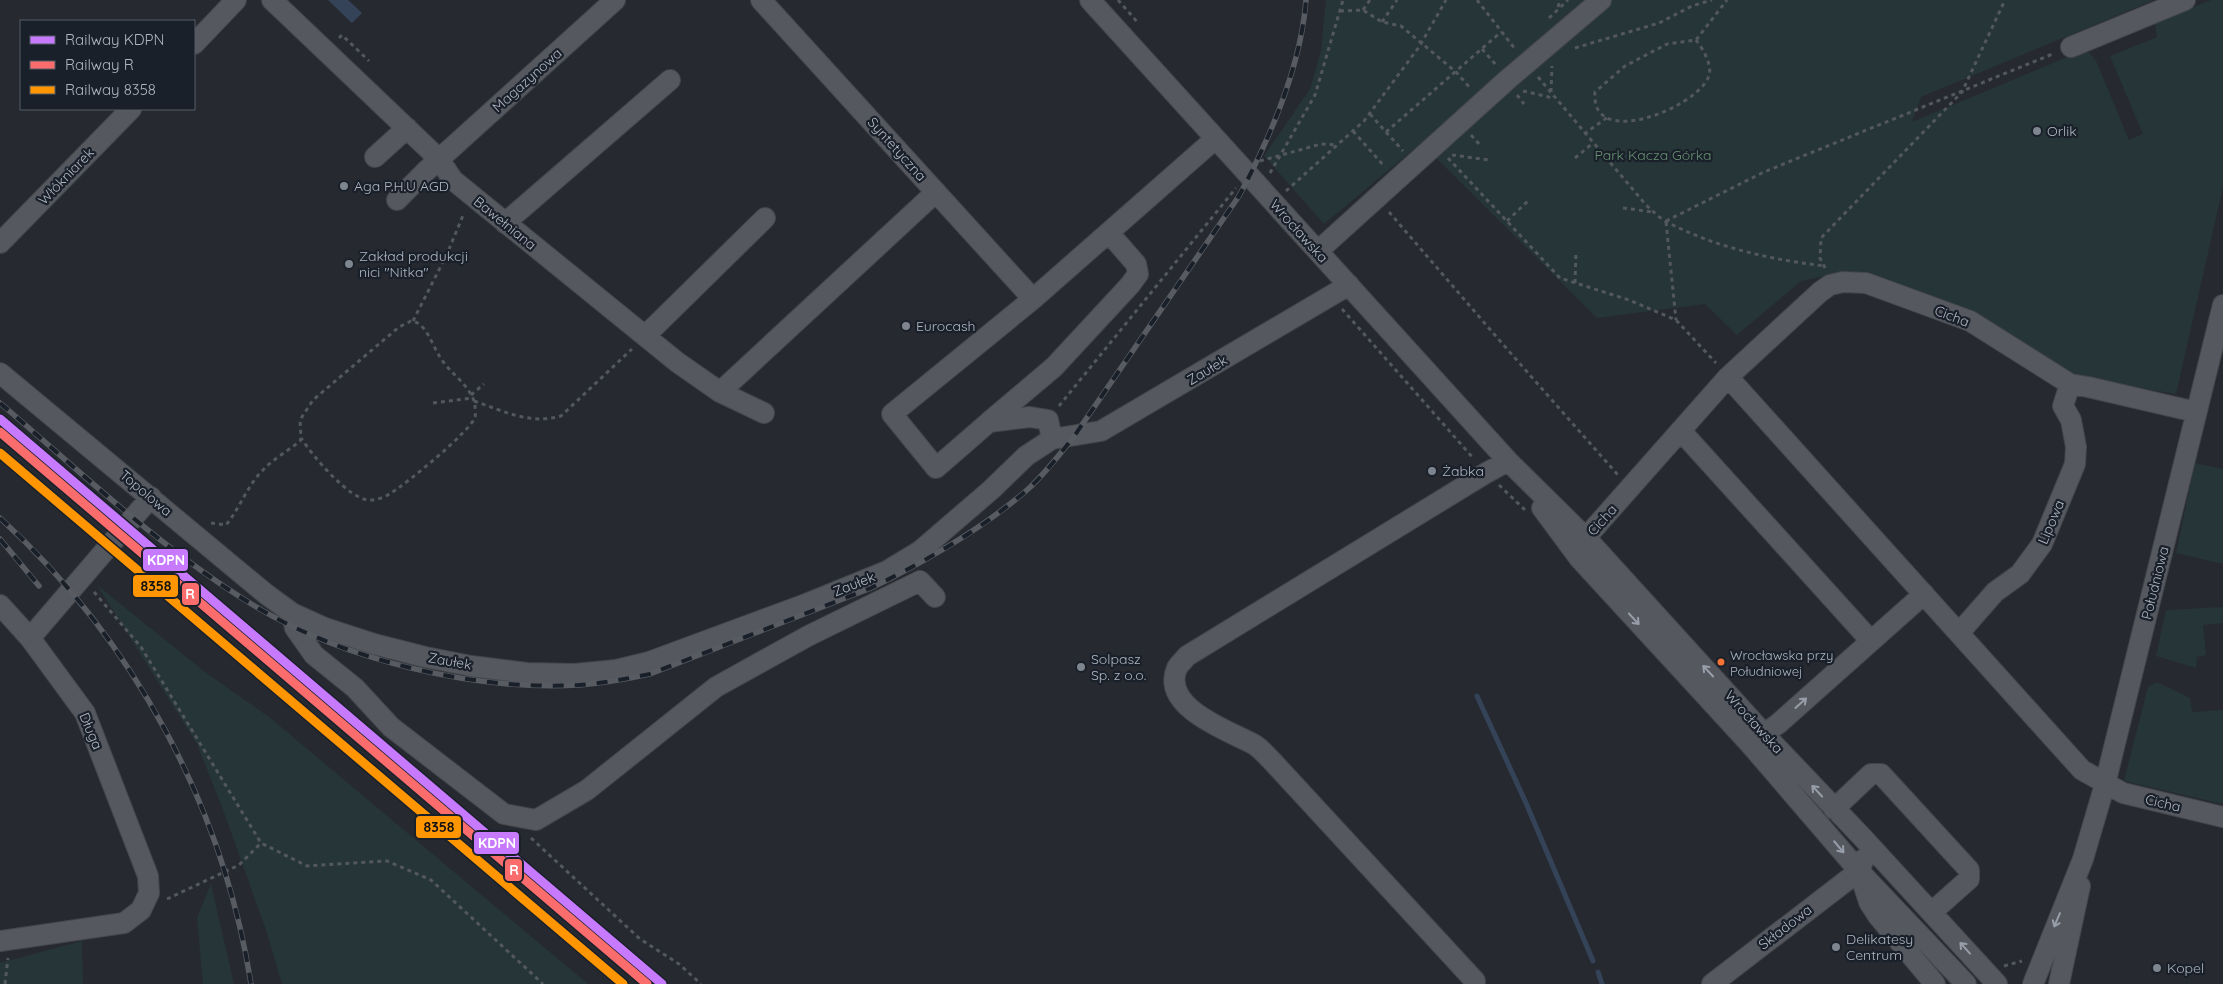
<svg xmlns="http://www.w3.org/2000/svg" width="2223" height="984" viewBox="0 0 2223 984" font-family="Quicksand,sans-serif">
	<rect width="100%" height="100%" fill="#262a30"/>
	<path fill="#263537" d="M1326,0H2154L1921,97L1912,122L2077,53L2088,51L2096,61L2129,140L2143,134L2110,56L2157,37L2155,23L2211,0H2223V187L2176,394L2054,374L1976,315L1849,271L1801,281L1737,335L1705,304L1597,318L1421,143L1324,224L1264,156L1310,89L1321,51Z
		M2195,463L2223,469V564L2176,553Z
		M97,585L205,672L269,717L588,984H282L266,930L223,810L197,744Z
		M2223,607V623L2203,625L2206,655L2197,657L2196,668L2156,656L2166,610Z
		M2157,682L2190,698L2192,712L2223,710V804L2124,781L2148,687Z
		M211,884L234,984H203L197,918Z
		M82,941L83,984H0V963Z"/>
	<path fill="#354359" d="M328,0H348L362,13L352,23Z"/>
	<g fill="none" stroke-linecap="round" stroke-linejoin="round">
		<path stroke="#354359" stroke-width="5" d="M1477,696L1526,803L1593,961
			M1598,972L1602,984"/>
		<defs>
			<path id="minor" d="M272,0L439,159L453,180L677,362L720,392L764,413
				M761,0L1033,299
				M1090,0L1508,461L1586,538L1765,735L1863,838L1997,984
				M194,44L236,0
				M2071,47L2185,0
				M375,157L407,128
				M397,200L425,172L615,0
				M505,223L670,80
				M0,243L131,109
				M1318,251L1507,80L1601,0
				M645,336L765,218
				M0,373L266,594L292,613L325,628L374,644L425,657L471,666L527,673L575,674L616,670L649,662L806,604L887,571L920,551L992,489L1026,456L1052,439L1101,431L1349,285
				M1728,377L2082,770L2123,793L2223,817
				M720,392L936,192
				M989,422L1054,367L1130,285L1138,274L1136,264L1109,233
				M1681,431L1871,641
				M1052,439L1048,420L1030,417L989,422L936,468L892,414L1033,299L1215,139
				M1542,508L1579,558L1750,744L1859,871L1966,984
				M1574,551L1728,377L1820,292L1830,285L1843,282L1866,283L1970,321L2070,384L2088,387L2196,412
				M0,605L30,638L85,713L148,876L149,893L141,910L124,923L0,941
				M292,613L295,628L314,655L355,688L391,727L504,814L536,820L587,790L716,687L808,636L920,581L935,597
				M1959,633L1995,592L2020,574L2042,544L2075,464L2076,447L2071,420L2063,406L2070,384
				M30,638L151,497
				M1753,742L1778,724L1924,594
				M1834,809L1871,774H1881L1969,870V879L1932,912
				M1861,877L1869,902L1878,916L1935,984
				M1475,981L1272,761C1267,756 1261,749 1255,745C1230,731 1160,708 1177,668C1179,664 1184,660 1187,656L1486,473L1508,461
				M1712,984L1859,871L1864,859
				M2033,984L2083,859L2105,784L2223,305
				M2059,984L2080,886"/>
		</defs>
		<use href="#minor" stroke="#43464b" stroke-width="22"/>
		<path stroke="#53585c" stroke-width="3" stroke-dasharray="4 4" stroke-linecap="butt" d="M1118,0L1139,24
			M1477,0L1515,49
			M1558,7L1560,0
			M1363,10L1370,0
			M1340,11L1363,10L1382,22L1401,26L1456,72L1471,89
			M1549,18L1568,0
			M1382,22L1397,0
			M339,38L342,35L369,61
			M1696,40C1703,49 1714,67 1708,78C1694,109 1590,150 1595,92L1625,66L1667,44L1696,40L1727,0
			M1575,48L1659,23L1692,6L1712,0
			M1482,49L1496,65
			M1538,77L1646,205C1653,211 1659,218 1667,222C1714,247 1772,260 1825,266
			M1523,91L1553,98
			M1551,92L1552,66
			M1517,95L1524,104
			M1370,114L1403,151
			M1353,131L1385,167
			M1386,132L1501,32
			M1584,134L1608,117
			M1471,135L1481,146
			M1452,155L1489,160
			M1448,158L1560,278L1629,300L1676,320L1716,363
			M1575,158L1593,143
			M1260,161L1321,144L1337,145
			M1270,173L1315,95L1343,0
			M1286,191L1364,121L1419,47L1446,0
			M1623,208L1653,212
			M1389,212L1500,341L1618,475
			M1507,221L1528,201
			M1666,221L1764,172L2055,53
			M1666,222L1676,320
			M1825,268L1820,258L1821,238L1962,92L2005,0
			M1575,283L1576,252
			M1342,309L1474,459
			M413,321L447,254L464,213
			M471,395L484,384
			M474,401C504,411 529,425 561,416L632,349
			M433,403L472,398
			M1059,406L1236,188
			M1499,485L1525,510
			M211,523L226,525C240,508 247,486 263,470C273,459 288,451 300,441L301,438L300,420L313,400L399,327L411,321C426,322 432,345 440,357C449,373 473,387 475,406C475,409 476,414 475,417C471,431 406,484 391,493C385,497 377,500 370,500C350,501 311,454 301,438
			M94,592L141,647L261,843L307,866L387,861L431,880L543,984
			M531,838L640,939L679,964L701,984
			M167,899L239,865L261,843
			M2004,966L2022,961
			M5,984L8,958"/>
		<use href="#minor" stroke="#55585f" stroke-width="20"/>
		<defs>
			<path id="rail" d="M0,403C82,473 161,549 253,605C343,660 474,691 579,685C603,683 626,679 650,674L871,588C926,561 981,530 1027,490C1045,474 1060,454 1075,435L1239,196C1270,138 1301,66 1306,0
				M0,518C133,639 223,806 251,984
				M0,539L39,586"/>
		</defs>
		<use href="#rail" stroke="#585c62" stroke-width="5.5"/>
		<use href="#rail" stroke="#1a202a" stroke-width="4" stroke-dasharray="11" stroke-linecap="butt"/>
		<defs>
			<path id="rail-1" d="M0,419L662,984"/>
			<path id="rail-2" d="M0,432L647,984"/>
			<path id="rail-3" d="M0,453L623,984"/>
		</defs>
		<use href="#rail-1" stroke="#1a202a" stroke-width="12"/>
		<use href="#rail-2" stroke="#1a202a" stroke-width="12"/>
		<use href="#rail-3" stroke="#1a202a" stroke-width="12"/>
		<use href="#rail-1" stroke="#c77afe" stroke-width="9"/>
		<use href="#rail-2" stroke="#fb6d6d" stroke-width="9"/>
		<use href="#rail-3" stroke="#ff9500" stroke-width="9"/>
	</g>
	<defs><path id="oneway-shaft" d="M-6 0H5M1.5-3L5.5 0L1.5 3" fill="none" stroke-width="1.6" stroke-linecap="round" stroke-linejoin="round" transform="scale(1.25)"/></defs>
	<g stroke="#989ea9">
		<use href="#oneway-shaft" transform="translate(1634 619) rotate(47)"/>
		<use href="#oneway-shaft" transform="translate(1708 671) rotate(-133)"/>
		<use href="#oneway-shaft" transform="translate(1801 703) rotate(-42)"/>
		<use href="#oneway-shaft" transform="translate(1817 791) rotate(-133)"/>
		<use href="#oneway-shaft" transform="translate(1839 847) rotate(50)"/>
		<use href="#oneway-shaft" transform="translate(2057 920) rotate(113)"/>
		<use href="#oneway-shaft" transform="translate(1965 948) rotate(-132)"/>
	</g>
	<g fill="#7e858f" stroke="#1a202a" stroke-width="2">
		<circle cx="2037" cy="131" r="5"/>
		<circle cx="344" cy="186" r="5"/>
		<circle cx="349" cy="264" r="5"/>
		<circle cx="906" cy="326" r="5"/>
		<circle cx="1432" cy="471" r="5"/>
		<circle cx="1081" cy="667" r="5"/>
		<circle cx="1836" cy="947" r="5"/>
		<circle cx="2157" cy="968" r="5"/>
	</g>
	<circle fill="#f57335" stroke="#1a202a" stroke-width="2" cx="1721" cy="662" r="4.5"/>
	<g text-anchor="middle" stroke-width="4.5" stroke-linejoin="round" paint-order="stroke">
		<g font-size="13" fill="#aeb6c2" stroke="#1a202a" text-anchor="start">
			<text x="1730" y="660">Wrocławska przy<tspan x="1730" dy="16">Południowej</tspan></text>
		</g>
		<g font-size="14" fill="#aeb6c2" stroke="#1a202a">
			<text transform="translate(527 80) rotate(-42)" y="5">Magazynowa</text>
			<text transform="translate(897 149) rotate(48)" y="5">Syntetyczna</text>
			<text transform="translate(66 176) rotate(-46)" y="5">Włókniarek</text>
			<text transform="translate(505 223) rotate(39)" y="5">Bawełniana</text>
			<text transform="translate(1299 231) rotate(48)" y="5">Wrocławska</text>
			<text transform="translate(1952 316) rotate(21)" y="5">Cicha</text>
			<text transform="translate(1207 370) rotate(-31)" y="5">Zaułek</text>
			<text transform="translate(146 493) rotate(40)" y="5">Topolowa</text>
			<text transform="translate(1602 520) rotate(-48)" y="5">Cicha</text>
			<text transform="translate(2051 522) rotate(-67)" y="5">Lipowa</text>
			<text transform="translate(2155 583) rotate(-76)" y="5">Południowa</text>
			<text transform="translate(854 584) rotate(-22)" y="5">Zaułek</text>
			<text transform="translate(450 661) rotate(10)" y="5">Zaułek</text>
			<text transform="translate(1754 722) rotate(48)" y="5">Wrocławska</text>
			<text transform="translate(91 731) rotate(67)" y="5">Długa</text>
			<text transform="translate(2163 803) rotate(13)" y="5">Cicha</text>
			<text transform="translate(1785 927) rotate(-38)" y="5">Składowa</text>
		</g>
		<g font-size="14" fill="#aeb6c2" stroke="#1a202a" text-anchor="start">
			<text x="2047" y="136">Orlik</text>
			<text x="354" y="191">Aga P.H.U AGD</text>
			<text x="359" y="261">Zakład produkcji<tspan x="359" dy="16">nici "Nitka"</tspan></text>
			<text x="916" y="331">Eurocash</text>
			<text x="1442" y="476">Żabka</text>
			<text x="1091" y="664">Solpasz<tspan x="1091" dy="16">Sp. z o.o.</tspan></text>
			<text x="1846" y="944">Delikatesy<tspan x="1846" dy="16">Centrum</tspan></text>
			<text x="2167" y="973">Kopel</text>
		</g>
		<g font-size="14" fill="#689172" stroke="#1a202a">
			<text x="1653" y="160">Park Kacza Górka</text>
		</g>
	</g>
	<g stroke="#1a202a" stroke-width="2">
		<rect x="142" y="548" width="47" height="24" rx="5" fill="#c77afe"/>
		<rect x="132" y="574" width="47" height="24" rx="5" fill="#ff9500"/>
		<rect x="181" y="582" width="19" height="24" rx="5" fill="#fb6d6d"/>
		<rect x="415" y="815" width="47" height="24" rx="5" fill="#ff9500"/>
		<rect x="473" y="831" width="47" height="24" rx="5" fill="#c77afe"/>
		<rect x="504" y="858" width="19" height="24" rx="5" fill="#fb6d6d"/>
	</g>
	<g font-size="14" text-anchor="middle" font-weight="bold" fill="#fff">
		<text x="166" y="565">KDPN</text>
		<text x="190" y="599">R</text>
		<text x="497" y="848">KDPN</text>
		<text x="514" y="875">R</text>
	</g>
	<g font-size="14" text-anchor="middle" font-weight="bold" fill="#111">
		<text x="156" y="591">8358</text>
		<text x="439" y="832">8358</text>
	</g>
	<rect x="20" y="20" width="175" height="90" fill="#1a202a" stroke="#555c67"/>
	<rect x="30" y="36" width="25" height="8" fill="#c77afe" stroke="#555c67"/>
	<text x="65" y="45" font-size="15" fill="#aeb6c2">Railway KDPN</text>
	<rect x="30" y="61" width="25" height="8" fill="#fb6d6d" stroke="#555c67"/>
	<text x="65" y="70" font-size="15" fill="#aeb6c2">Railway R</text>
	<rect x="30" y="86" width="25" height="8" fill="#ff9500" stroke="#555c67"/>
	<text x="65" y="95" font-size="15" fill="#aeb6c2">Railway 8358</text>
</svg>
